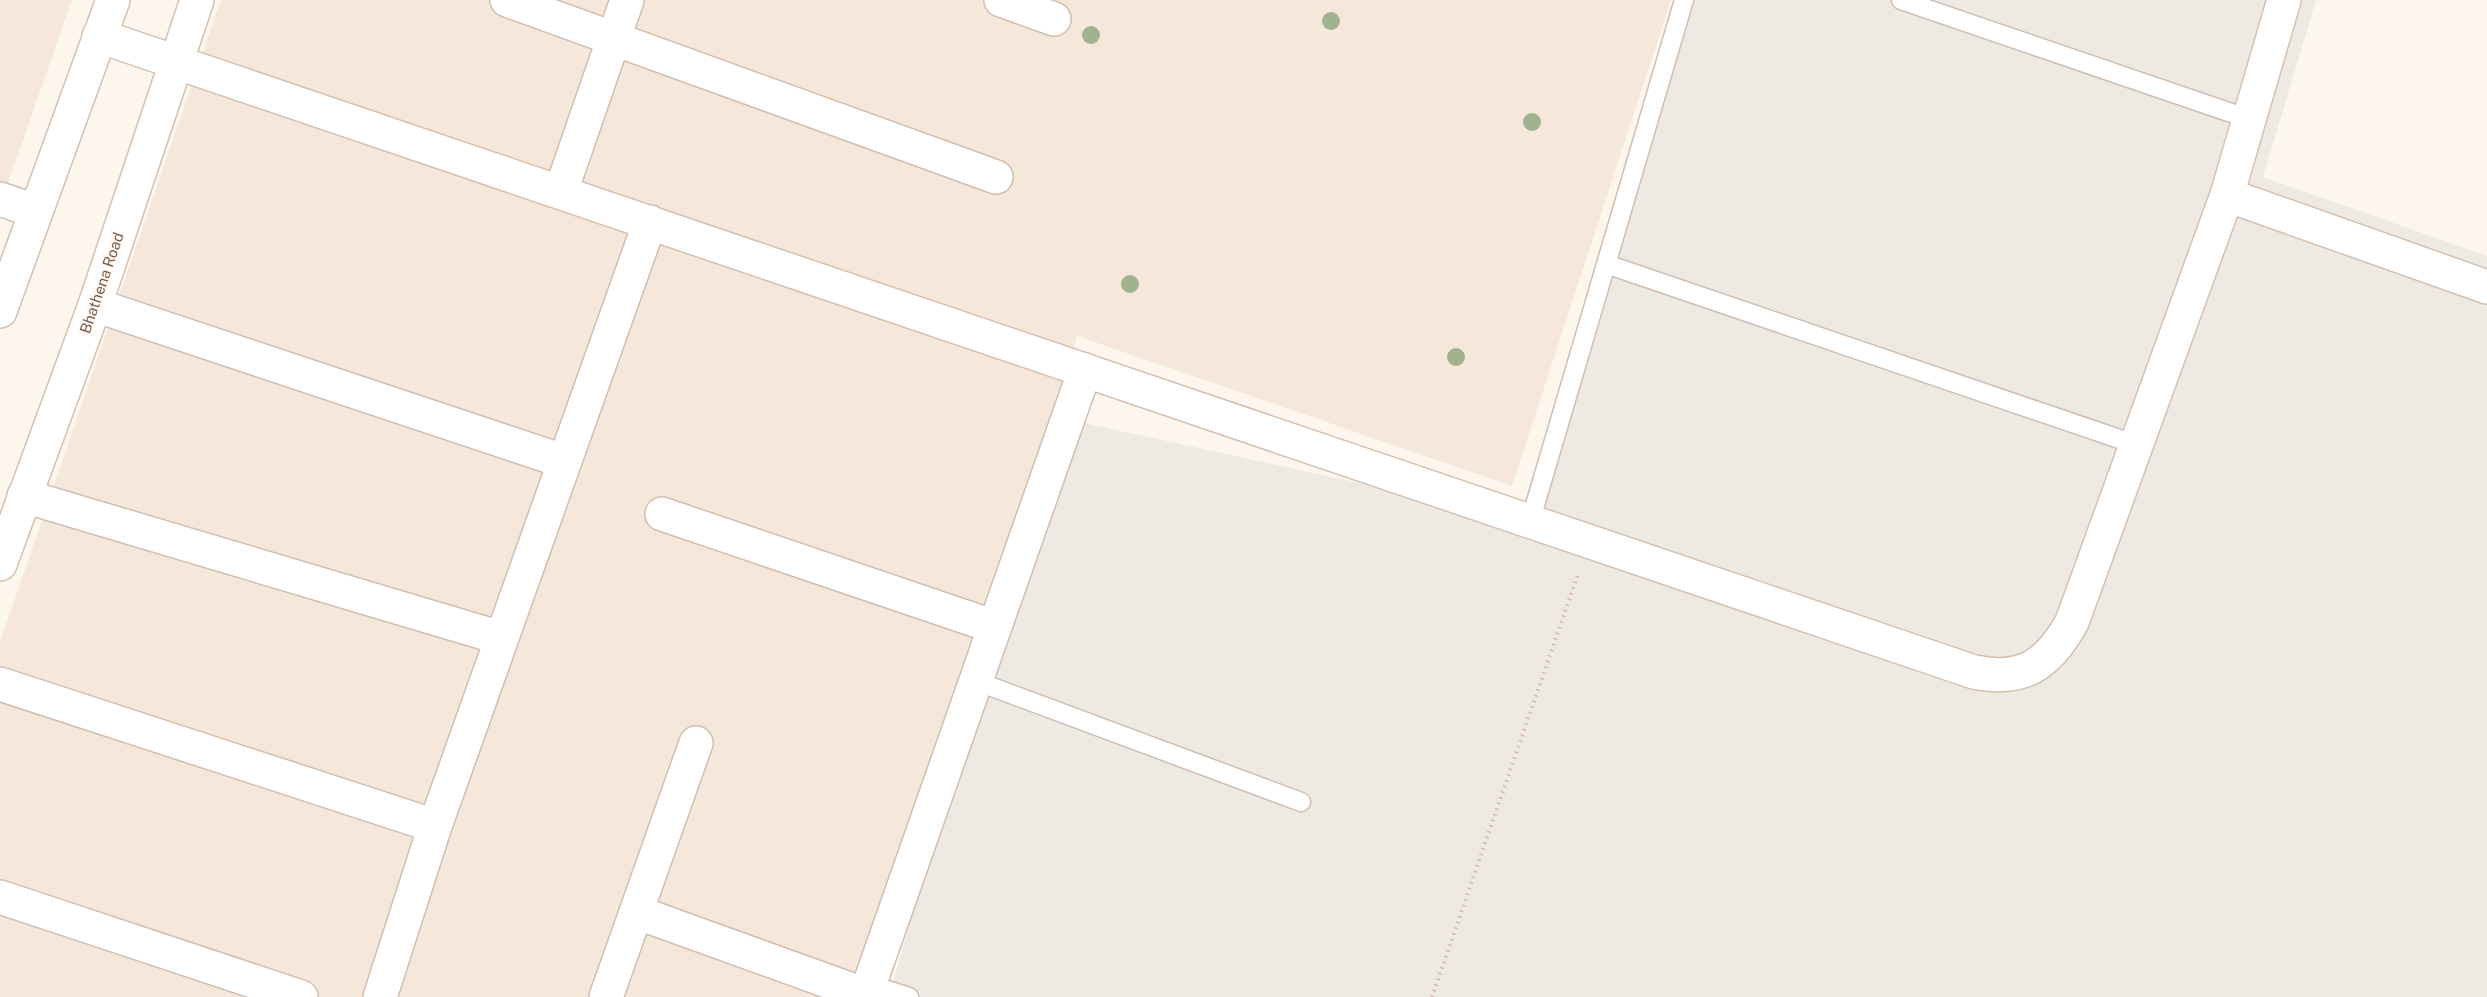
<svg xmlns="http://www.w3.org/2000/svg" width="2487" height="997" viewBox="0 0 2487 997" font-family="'Public Sans',sans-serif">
	<rect width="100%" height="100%" fill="#fdf6ec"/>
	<path fill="#f5e8da" d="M0,0H72L0,206Z
		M221,0H1671L1512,486L1077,336L871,997H0V642Z"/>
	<path fill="#efe9e4" d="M1691,0H2316L2263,177L2487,256V997H889L1052,416L1519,518Z"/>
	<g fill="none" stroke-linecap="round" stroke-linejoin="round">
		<defs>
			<path id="lane" d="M1901,0L2249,119
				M1606,264L2137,445
				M1530,522L1684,0
				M976,681L1301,802
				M869,984L909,997"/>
			<path id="street" d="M507,0L996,177
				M1001,0L1054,19
				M561,191L627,0
				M0,199L35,211
				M95,305L563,461
				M24,496L501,638
				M662,514L995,627
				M0,684L435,826
				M0,897L301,997
				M636,912L866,995
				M380,997L435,826L650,222
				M606,997L696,743
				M865,997L1085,370"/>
			<path id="secondary" d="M99,36L1974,672C2023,682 2048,665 2072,622L2227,195L2284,0
				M2227,195L2487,287
				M0,311L113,0
				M0,564L95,305L197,0"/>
		</defs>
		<use href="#lane" stroke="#d1beb0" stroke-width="21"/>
		<use href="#street" stroke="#d1beb0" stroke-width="36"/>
		<use href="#secondary" stroke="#d6c0b0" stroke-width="36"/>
		<path stroke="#d9b8a5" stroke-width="4" stroke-dasharray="1.5 4.5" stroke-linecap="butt" d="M1432,997L1578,574"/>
		<use href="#lane" stroke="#fff" stroke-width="18"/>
		<use href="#street" stroke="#fff" stroke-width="33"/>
		<use href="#secondary" stroke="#fff" stroke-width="33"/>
	</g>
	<g fill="#a0b28e">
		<circle cx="1331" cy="21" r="9"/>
		<circle cx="1091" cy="35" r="9"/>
		<circle cx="1532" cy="122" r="9"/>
		<circle cx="1130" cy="284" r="9"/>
		<circle cx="1456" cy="357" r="9"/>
	</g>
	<g text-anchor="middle" stroke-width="4.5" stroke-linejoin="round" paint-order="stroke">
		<g font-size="15" fill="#7a5c4d" stroke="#fffaf3">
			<text transform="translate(102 283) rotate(-71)" y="5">Bhathena Road</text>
		</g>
	</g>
</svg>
